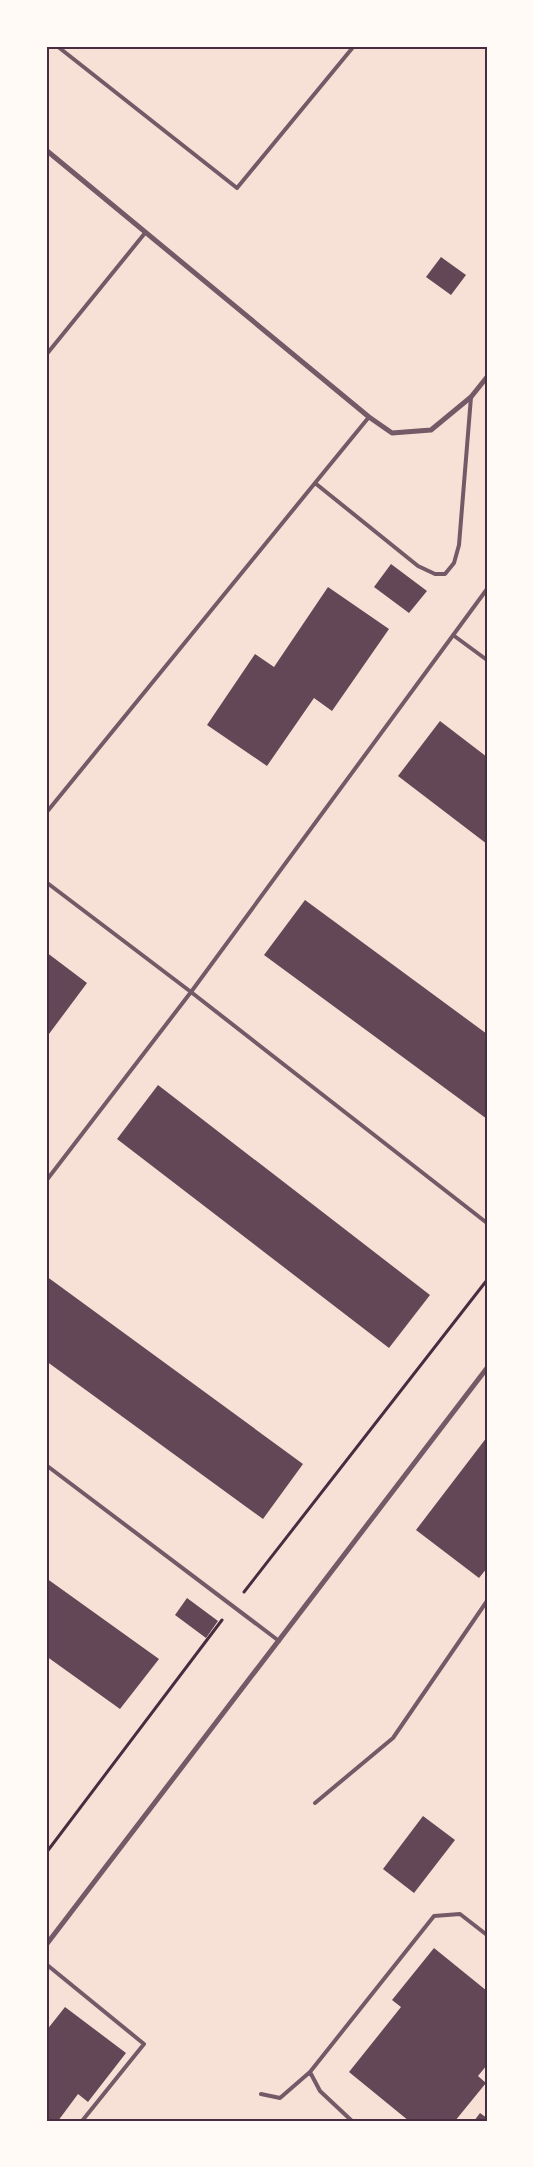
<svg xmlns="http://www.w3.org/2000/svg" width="533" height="2167" viewBox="0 0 533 2167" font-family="'PT Sans',sans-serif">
	<rect width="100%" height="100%" fill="#f7e1d7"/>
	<path fill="#644757" d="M441,257L466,275L451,295L426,277Z
		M391,564L427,591L409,613L374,587Z
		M328,587L389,629L332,711L314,698L267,766L207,725L255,654L274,667Z
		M440,721L487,757V844L398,776Z
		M305,900L487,1034V1119L264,955Z
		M46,952L87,983L46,1038Z
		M158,1085L430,1295L389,1348L117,1139Z
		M46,1276L303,1464L263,1519L46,1361Z
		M487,1437V1568L479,1578L416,1530Z
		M46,1578L159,1659L120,1709L46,1656Z
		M187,1598L218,1621L206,1638L175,1615Z
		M423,1816L455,1840L414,1893L383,1869Z
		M434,1948L487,1991V2065L478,2076L486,2083L455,2121H409L349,2072L401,2007L392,2000Z
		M65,2007L126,2053L88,2102L78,2094L58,2121H46V2031Z
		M480,2113L487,2118V2121H474Z"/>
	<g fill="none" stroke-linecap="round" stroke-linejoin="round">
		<path stroke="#4a2c40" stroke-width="3" d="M244,1592L487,1280
			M46,1853L222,1620"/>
		<path stroke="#755966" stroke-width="4" d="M57,46L237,188L354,46
			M46,355L145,233
			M369,417L315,483L418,566L435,574H445L454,563L459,545L471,397
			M453,635L487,660
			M46,813L315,483
			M46,882L191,992L487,1223
			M46,1181L191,992L487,589
			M46,1465L279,1641
			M315,1803L393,1738L487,1601
			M46,1964L144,2044L82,2121
			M261,2094L280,2098L310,2072
			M352,2121L320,2091L310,2072L434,1916L460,1914L487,1935"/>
		<path stroke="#755966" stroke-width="5" d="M46,150L369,417L392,433L431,430L471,397L487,377
			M46,1945L487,1368"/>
	</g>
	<rect width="533" height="2167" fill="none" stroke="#fffaf5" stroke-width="95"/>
	<rect x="48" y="48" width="438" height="2072" fill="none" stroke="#4a2c40" stroke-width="2"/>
</svg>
